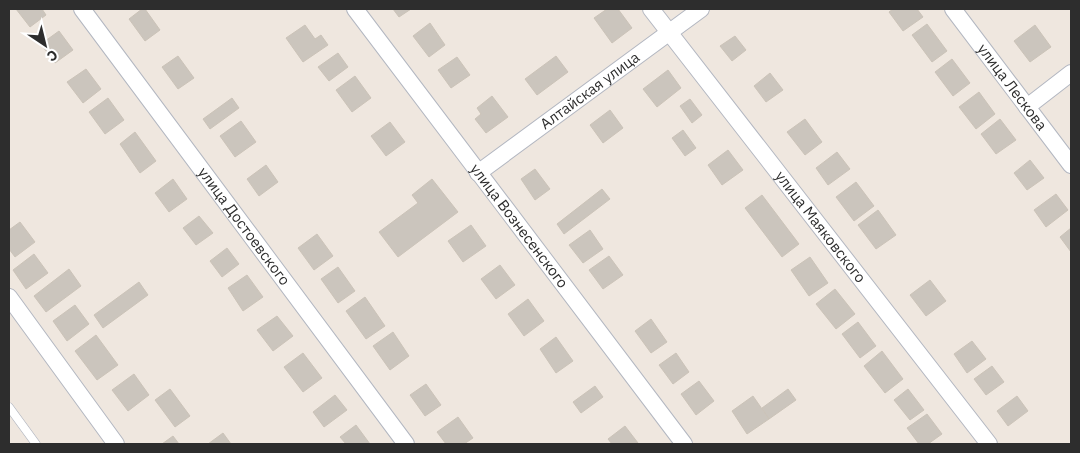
<svg xmlns="http://www.w3.org/2000/svg" width="1080" height="453" viewBox="0 0 1080 453" font-family="'IBM Plex Sans',sans-serif">
	<rect width="100%" height="100%" fill="#efe7df"/>
	<path fill="#cbc5bd" stroke="#cbc3b8" d="M16,9H42L46,15L30,27Z
		M142,9H145L160,30L145,41L129,19Z
		M393,9H411L399,17Z
		M607,9H618L632,28L612,43L594,18Z
		M893,9H917L923,17L903,31L889,12Z
		M430,23L445,45L429,57L413,36Z
		M927,24L947,51L932,62L912,35Z
		M305,25L315,39L321,35L328,45L303,62L286,38Z
		M1035,25L1051,47L1030,62L1014,41Z
		M59,31L73,50L55,63L41,44Z
		M735,36L746,50L732,61L720,46Z
		M338,53L348,67L329,81L318,67Z
		M178,56L194,78L178,89L162,67Z
		M556,56L568,72L537,95L525,79Z
		M457,57L470,75L451,88L438,70Z
		M952,59L970,83L953,96L935,72Z
		M86,69L101,89L83,103L67,82Z
		M668,70L681,88L657,107L643,89Z
		M770,73L783,90L766,102L754,86Z
		M355,76L371,98L352,112L336,90Z
		M979,92L995,114L976,129L959,107Z
		M492,96L508,117L486,133L475,119L481,114L477,108Z
		M108,98L124,120L105,134L89,112Z
		M232,98L239,108L210,129L203,119Z
		M690,99L702,115L692,123L680,106Z
		M610,110L623,128L603,143L590,125Z
		M805,119L822,142L805,155L787,132Z
		M1000,119L1016,140L996,154L981,134Z
		M241,121L256,142L235,157L220,136Z
		M390,122L405,142L386,156L371,136Z
		M683,130L696,148L685,156L672,138Z
		M135,132L156,161L140,173L120,144Z
		M728,150L743,170L722,185L708,165Z
		M837,152L850,169L828,185L816,168Z
		M1030,160L1044,178L1027,190L1014,173Z
		M266,165L278,182L259,196L247,179Z
		M535,169L550,189L535,200L521,179Z
		M173,179L187,199L169,212L155,193Z
		M432,179L458,212L398,257L379,232L418,203L412,195Z
		M856,182L874,206L854,221L836,197Z
		M602,189L610,199L564,234L557,224Z
		M1056,194L1068,210L1046,227L1034,210Z
		M762,195L799,244L782,257L745,208Z
		M878,210L896,235L876,249L858,225Z
		M199,216L213,233L196,245L183,228Z
		M20,222L35,242L15,257L9,249V230Z
		M471,225L486,246L463,262L448,241Z
		M1071,228V252L1060,237Z
		M590,230L603,249L583,263L569,245Z
		M317,234L333,256L314,270L298,248Z
		M227,248L239,264L222,277L210,261Z
		M34,254L48,273L26,289L13,270Z
		M609,256L623,275L603,289L589,270Z
		M810,257L828,283L809,296L791,270Z
		M500,265L515,285L496,299L481,279Z
		M338,267L355,291L338,303L321,279Z
		M69,269L81,286L46,312L34,296Z
		M247,275L263,297L243,311L228,288Z
		M930,280L946,301L926,316L910,295Z
		M139,282L148,295L103,328L94,315Z
		M835,289L855,314L836,329L816,304Z
		M365,297L385,326L366,339L346,311Z
		M528,299L544,321L524,336L508,314Z
		M75,305L89,324L67,341L53,321Z
		M277,316L293,336L273,351L257,330Z
		M651,319L667,342L651,353L635,331Z
		M858,322L876,346L860,358L842,334Z
		M393,332L409,356L390,370L373,346Z
		M96,335L118,365L97,380L75,351Z
		M556,337L573,361L556,373L540,349Z
		M972,341L986,359L967,373L954,354Z
		M882,351L903,379L885,393L864,366Z
		M303,353L322,378L303,392L284,367Z
		M676,353L689,372L673,384L659,365Z
		M992,366L1004,382L986,395L974,379Z
		M134,374L149,395L128,411L112,390Z
		M699,381L714,401L696,415L681,394Z
		M426,384L441,405L425,416L410,395Z
		M595,386L603,397L581,413L573,402Z
		M170,389L190,416L175,427L155,400Z
		M788,389L796,400L769,419L762,408Z
		M908,389L924,410L910,420L894,400Z
		M335,395L347,410L324,427L313,412Z
		M753,396L769,419L747,434L732,411Z
		M1017,396L1028,411L1008,426L997,411Z
		M927,414L942,434L928,444H919L907,428Z
		M458,417L473,438L464,444H446L437,432Z
		M356,425L370,444H346L340,437Z
		M625,426L638,443L612,444L608,439Z
		M223,433L231,444H208Z
		M173,436L179,444H162Z"/>
	<g fill="none" stroke-linecap="round" stroke-linejoin="round">
		<defs>
			<path id="lane" d="M9,407L36,444"/>
			<g id="street">
				<path id="s1" d="M82,9L406,444"/>
				<path id="s2" d="M355,9L684,444"/>
				<path id="s3" d="M651,9L989,444"/>
				<path id="s4" d="M953,9L1071,165"/>
				<path d="M1027,107L1071,73"/>
				<path id="s5" d="M478,173L701,9"/>
				<path d="M9,297L116,444"/>
			</g>
		</defs>
		<use href="#lane" stroke="#b3b7c1" stroke-width="9"/>
		<use href="#street" stroke="#b3b7c1" stroke-width="18"/>
		<use href="#lane" stroke="#fff" stroke-width="8"/>
		<use href="#street" stroke="#fff" stroke-width="16"/>
	</g>
	<g text-anchor="middle" stroke-width="4" stroke-linejoin="round" paint-order="stroke">
		<g font-size="15" fill="#2d2d2d" stroke="#fff">
			<text dy="5" stroke="none"><textPath href="#s4" startOffset="98">улица Лескова</textPath></text>
			<text dy="5" stroke="none"><textPath href="#s5" startOffset="139">Алтайская улица</textPath></text>
			<text dy="5" stroke="none"><textPath href="#s1" startOffset="271">улица Достоевского</textPath></text>
			<text dy="5" stroke="none"><textPath href="#s2" startOffset="272">улица Вознесенского</textPath></text>
			<text dy="5" stroke="none"><textPath href="#s3" startOffset="276">улица Маяковского</textPath></text>
		</g>
	</g>
	<rect width="1080" height="453" fill="none" stroke="#2d2d2d" stroke-width="20"/>
	<g transform="translate(45 45) rotate(145)" stroke="#ffffff" stroke-width="4" paint-order="stroke">
	<path d="M0-4L9 19L0 12L-9 19Z" fill="#2d2d2d"/>
	<text y="-8" font-size="14" font-weight="bold" text-anchor="middle" fill="#2d2d2d">С</text>
	</g>
</svg>
